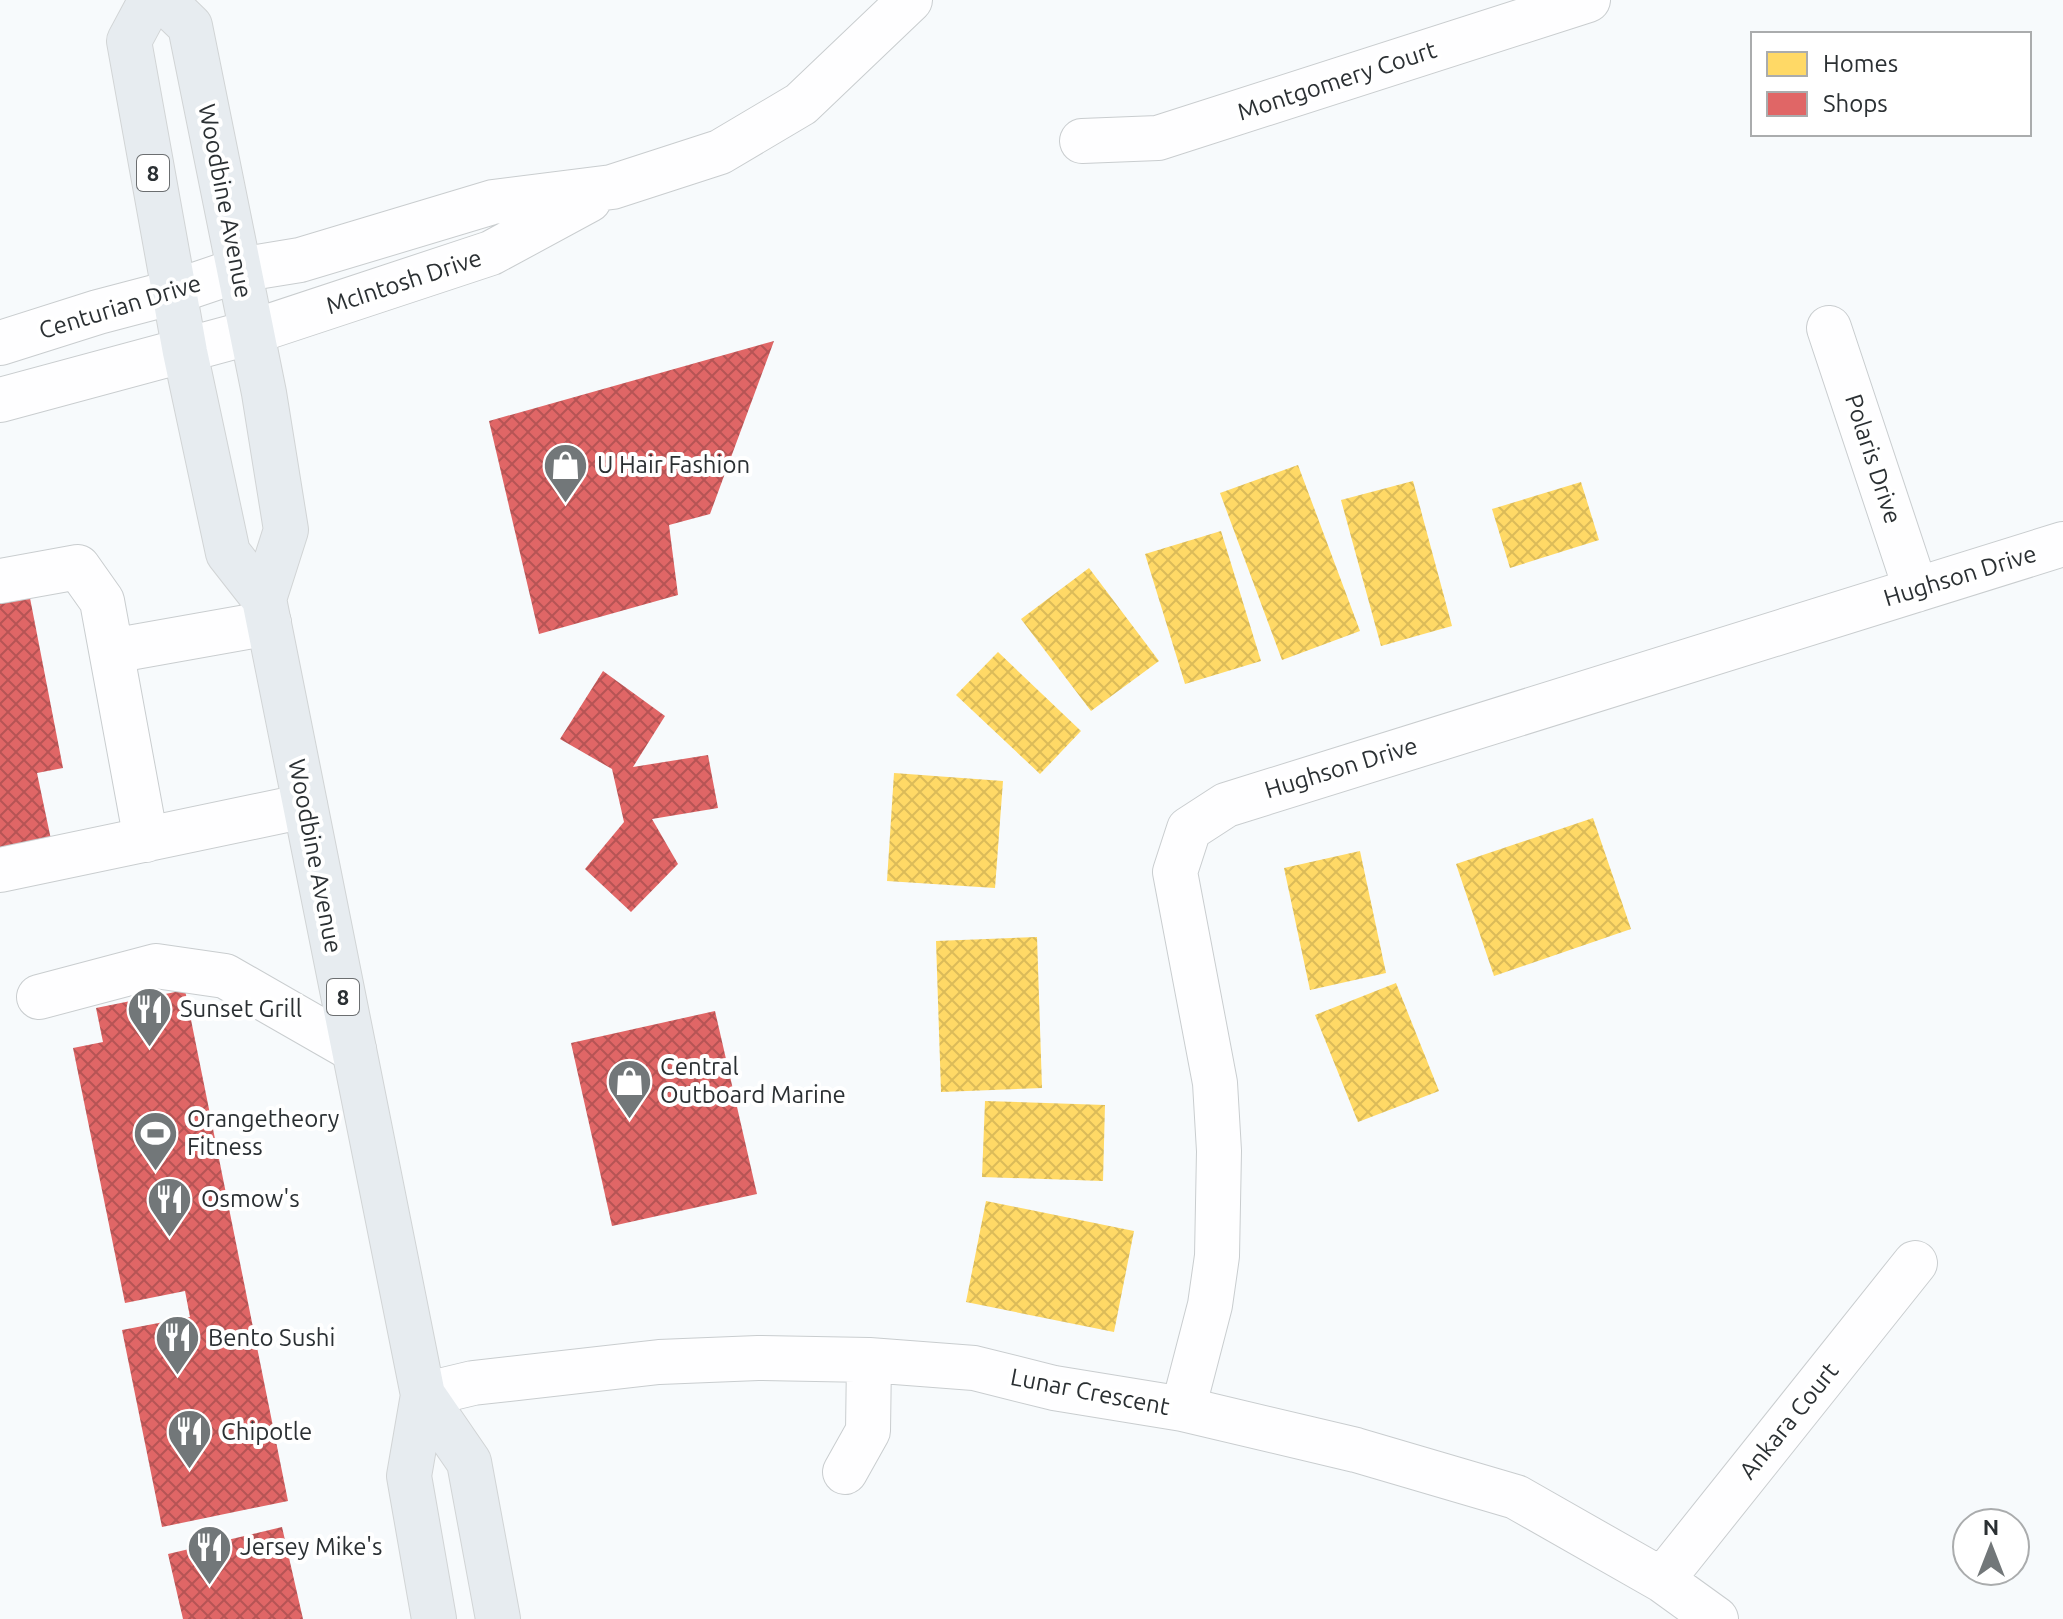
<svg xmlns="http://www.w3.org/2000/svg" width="2063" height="1619" viewBox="0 0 2063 1619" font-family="Ubuntu,sans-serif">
	<defs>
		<pattern id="homes-cross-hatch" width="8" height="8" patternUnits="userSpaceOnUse" patternTransform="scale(2)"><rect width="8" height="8" fill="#ffd966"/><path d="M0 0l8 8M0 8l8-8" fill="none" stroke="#dbbb59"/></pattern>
		<pattern id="shops-cross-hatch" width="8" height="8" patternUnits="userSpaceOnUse" patternTransform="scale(2)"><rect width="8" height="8" fill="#e06666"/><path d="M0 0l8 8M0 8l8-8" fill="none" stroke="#b65455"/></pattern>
	</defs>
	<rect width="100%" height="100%" fill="#f7fafc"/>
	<path fill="url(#homes-cross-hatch)" d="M1298,465L1360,631L1282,660L1220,493Z
		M1413,481L1452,626L1381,646L1341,500Z
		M1581,482L1599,540L1510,568L1492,509Z
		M1221,531L1261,661L1185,684L1145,554Z
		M1089,568L1159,661L1091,711L1021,619Z
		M998,652L1081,731L1040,774L956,695Z
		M894,773L1003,781L995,888L887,881Z
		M1593,818L1631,929L1494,976L1456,864Z
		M1360,851L1386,973L1310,990L1284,868Z
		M1037,937L1042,1088L941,1092L936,941Z
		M1396,983L1439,1091L1358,1122L1315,1015Z
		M985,1101L1105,1105L1103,1181L982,1177Z
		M986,1201L1134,1231L1114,1332L966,1302Z"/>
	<path fill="url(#shops-cross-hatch)" d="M774,341L710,514L669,525L678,595L539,634L489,421Z
		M30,598L63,768L37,773L53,849L0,858V603Z
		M603,671L665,716L633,767L708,755L718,808L652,819L678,864L631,912L585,869L624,822L612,769L560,739Z
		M185,990L288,1501L162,1527L122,1330L190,1317L185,1291L125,1303L73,1048L103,1042L96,1008Z
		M715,1011L757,1194L612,1226L571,1043Z
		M282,1527L303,1619H183L168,1554Z"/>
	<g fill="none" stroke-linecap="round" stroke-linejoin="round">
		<defs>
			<path id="minor" d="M1082,141L1158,138L1588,0
				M1829,328L1916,590
				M0,343L98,312L174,292L239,270L300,260L493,202L612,187L720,152L801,104L910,0
				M0,400L252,332L491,253L589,200
				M0,581L78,567L102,601L146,840
				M112,651L269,623
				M0,870L305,806
				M39,997L156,966L225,976L354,1050
				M423,1395L473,1383L659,1362L758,1358L869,1360L974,1368L1054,1388L1183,1409L1356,1450L1516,1497L1662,1580L1716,1619
				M1183,1409L1210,1305L1217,1256L1219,1151L1215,1083L1175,872L1189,829L1226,805L2063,544
				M845,1472L868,1431L869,1360
				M1662,1580L1915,1263"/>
			<path id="major" d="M151,0L129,41L185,352L228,553L264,599L423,1395L409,1476L434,1619
				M163,0L190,26L264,393L286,530L264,599
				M423,1395L469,1462L498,1619"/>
		</defs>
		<use href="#minor" stroke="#c9cdcf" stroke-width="46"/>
		<use href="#major" stroke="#d1d4d5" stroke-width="46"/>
		<use href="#minor" stroke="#fefeff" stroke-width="44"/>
		<use href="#major" stroke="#e7ecf0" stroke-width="44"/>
	</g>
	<defs>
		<symbol id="shop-pin" viewBox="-11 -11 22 30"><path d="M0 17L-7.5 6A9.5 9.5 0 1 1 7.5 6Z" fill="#727779" stroke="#fff"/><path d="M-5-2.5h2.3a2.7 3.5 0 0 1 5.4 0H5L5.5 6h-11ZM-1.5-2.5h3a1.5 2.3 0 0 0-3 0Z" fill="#fff"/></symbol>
		<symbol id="restaurant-pin" viewBox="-11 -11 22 30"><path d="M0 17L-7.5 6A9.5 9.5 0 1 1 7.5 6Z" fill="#727779" stroke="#fff"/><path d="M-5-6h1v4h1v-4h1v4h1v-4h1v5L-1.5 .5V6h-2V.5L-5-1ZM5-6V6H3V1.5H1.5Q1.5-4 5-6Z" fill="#fff"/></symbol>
		<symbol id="stadium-pin" viewBox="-11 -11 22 30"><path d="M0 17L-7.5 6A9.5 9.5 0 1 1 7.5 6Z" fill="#727779" stroke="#fff"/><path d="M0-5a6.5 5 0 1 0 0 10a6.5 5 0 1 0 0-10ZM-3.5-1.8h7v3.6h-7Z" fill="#fff"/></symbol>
	</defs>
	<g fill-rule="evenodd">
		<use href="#shop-pin" x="540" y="440" width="51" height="69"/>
		<use href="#restaurant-pin" x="124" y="984" width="51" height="69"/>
		<use href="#shop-pin" x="604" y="1056" width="51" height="69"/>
		<use href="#stadium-pin" x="130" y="1108" width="51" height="69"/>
		<use href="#restaurant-pin" x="144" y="1174" width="51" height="69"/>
		<use href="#restaurant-pin" x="152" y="1312" width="51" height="69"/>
		<use href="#restaurant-pin" x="164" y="1406" width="51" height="69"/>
		<use href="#restaurant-pin" x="184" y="1522" width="51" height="69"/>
	</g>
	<g text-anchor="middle" stroke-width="8" stroke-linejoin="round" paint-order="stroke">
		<g fill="#fff" stroke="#6b6e70" stroke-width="2">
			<rect x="137" y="155" width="32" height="36" rx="6"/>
			<rect x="327" y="979" width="32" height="36" rx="6"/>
		</g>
		<g font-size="22" font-weight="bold" fill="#2b3033">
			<text x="153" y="181">8</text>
			<text x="343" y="1005">8</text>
		</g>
		<g font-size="24" fill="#2b3033" stroke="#fff">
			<text transform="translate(1337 81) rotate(-18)" y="8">Montgomery Court</text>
			<text transform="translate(225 201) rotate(79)" y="8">Woodbine Avenue</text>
			<text transform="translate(404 282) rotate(-18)" y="8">McIntosh Drive</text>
			<text transform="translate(120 307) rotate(-17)" y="8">Centurian Drive</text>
			<text transform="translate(1873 459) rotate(72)" y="8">Polaris Drive</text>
			<text transform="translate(1960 576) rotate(-17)" y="8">Hughson Drive</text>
			<text transform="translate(1341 768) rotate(-17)" y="8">Hughson Drive</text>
			<text transform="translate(315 856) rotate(79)" y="8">Woodbine Avenue</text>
			<text transform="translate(1090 1392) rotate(11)" y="8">Lunar Crescent</text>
			<text transform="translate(1789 1421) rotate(-51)" y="8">Ankara Court</text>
		</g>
		<g font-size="24" fill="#2b3033" stroke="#fff" text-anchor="start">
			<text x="597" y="473">U Hair Fashion</text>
			<text x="180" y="1017">Sunset Grill</text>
			<text x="660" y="1075">Central<tspan x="660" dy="28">Outboard Marine</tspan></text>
			<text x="187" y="1127">Orangetheory<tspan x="187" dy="28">Fitness</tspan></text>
			<text x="201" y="1207">Osmow's</text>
			<text x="208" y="1346">Bento Sushi</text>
			<text x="221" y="1440">Chipotle</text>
			<text x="240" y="1555">Jersey Mike's</text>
		</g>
	</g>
	<rect x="1751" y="32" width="280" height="104" fill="#ffffff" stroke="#aaacad" stroke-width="2"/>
	<rect x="1767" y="52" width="40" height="24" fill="#ffd966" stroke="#aaacad" stroke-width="2"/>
	<text x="1823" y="72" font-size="24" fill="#2b3033">Homes</text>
	<rect x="1767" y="92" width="40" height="24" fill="#e06666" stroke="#aaacad" stroke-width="2"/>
	<text x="1823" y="112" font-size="24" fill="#2b3033">Shops</text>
	<g transform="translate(1991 1547)"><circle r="38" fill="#ffffff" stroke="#aaacad" stroke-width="2"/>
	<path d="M0-6L14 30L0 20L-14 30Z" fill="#727779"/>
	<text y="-12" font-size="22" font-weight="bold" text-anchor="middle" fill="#2b3033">N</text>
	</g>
</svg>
